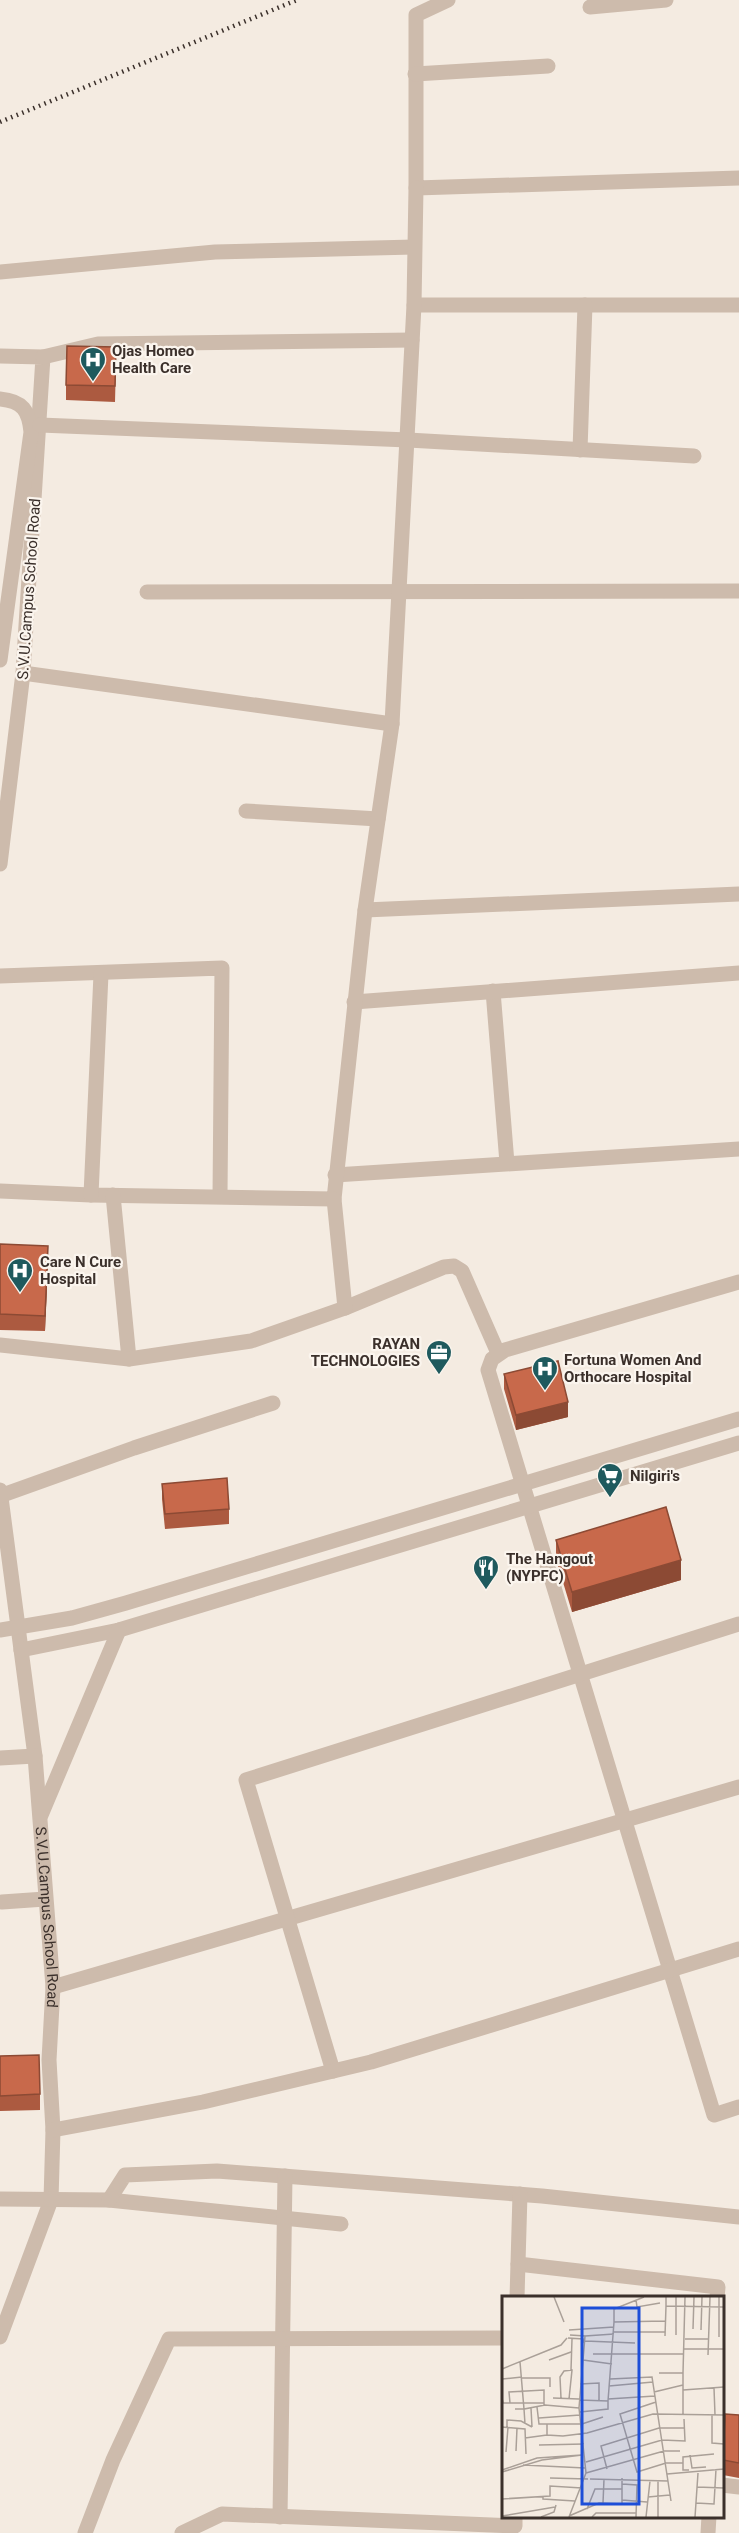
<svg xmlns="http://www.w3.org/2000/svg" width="739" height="2533" viewBox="0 0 739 2533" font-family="Roboto,sans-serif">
	<rect width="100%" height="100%" fill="#f4ebe1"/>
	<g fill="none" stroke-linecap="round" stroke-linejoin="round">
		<g stroke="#cdbbac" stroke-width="15">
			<path d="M448,0L416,15V188L739,178"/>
			<path d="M590,7L666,0"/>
			<path d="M415,74L548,66"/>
			<path d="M0,272L215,252L414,247"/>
			<path d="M414,305H739"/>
			<path d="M0,356L43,357L23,673L0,864"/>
			<path d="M43,357L98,344L412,340"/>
			<path d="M0,399C23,401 29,411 31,432L0,660"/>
			<path d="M40,425L408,440L694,456"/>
			<path d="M580,450L585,305"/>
			<path d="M147,592L739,591"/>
			<path d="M23,673L392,724"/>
			<path d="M246,811L378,819"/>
			<path d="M365,910L739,894"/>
			<path d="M0,976L222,968L220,1196"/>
			<path d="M493,991L507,1163"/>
			<path d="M354,1002L739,973"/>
			<path d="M335,1175L739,1149"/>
			<path d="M0,1191L91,1195L334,1199L365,910L392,724L414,305L416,188"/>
			<path d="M91,1195L101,974"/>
			<path d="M113,1195L129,1359"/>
			<path d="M739,1282L505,1350L492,1359L488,1370L714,2115L739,2107"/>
			<path d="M345,1308L444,1267L454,1266L462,1271L498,1353"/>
			<path d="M0,1345L129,1359L251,1341L345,1308L334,1199"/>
			<path id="s1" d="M0,1490L35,1756L53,1987L49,2060L53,2130L51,2200L0,2337"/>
			<path d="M0,1496L134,1448L273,1403"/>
			<path d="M0,1630L72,1618L126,1603L739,1419"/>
			<path d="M21,1650L119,1630L739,1443"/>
			<path d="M0,1758L35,1756"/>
			<path d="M41,1815L119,1630"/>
			<path d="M2,1902L45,1899"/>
			<path d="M53,1987L739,1787"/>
			<path d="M333,2071L246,1780L739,1624"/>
			<path d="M53,2130L203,2102L371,2062L739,1949"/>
			<path d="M0,2199L109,2200L341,2224"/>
			<path d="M109,2200L125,2175L217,2171L542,2196L739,2217"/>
			<path d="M518,2264L718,2287L717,2298"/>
			<path d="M517,2298L520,2194"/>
			<path d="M722,2485L739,2487"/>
			<path d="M280,2517L285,2176"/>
			<path d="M85,2533L113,2460L169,2339L504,2338"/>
			<path d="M182,2533L222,2514L515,2526V2516"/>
			<path d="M708,2533L709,2516"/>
		</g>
		<path stroke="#3b302b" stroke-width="4.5" stroke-dasharray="1.5 4.5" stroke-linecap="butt" d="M0,122L297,0"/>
	</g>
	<path fill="#ac5a40" d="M116,362L115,402L66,400V385Z
		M0,1244L48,1261L45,1331L0,1330Z
		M504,1374L568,1417L516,1430L504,1389Z
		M162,1484L229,1509V1524L165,1529L162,1499Z
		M556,1540L681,1580L572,1612L556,1559Z
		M0,2056L40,2094V2110L0,2111Z
		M739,2415V2478L723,2475V2460Z"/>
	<path fill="#8c4a34" d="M48,1246V1261L45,1331V1316Z
		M568,1402V1417L516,1430V1415Z
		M681,1560V1580L572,1612V1592Z"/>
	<path fill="#c8694b" stroke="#8c4a34" stroke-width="1.5" d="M67,346L116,347L115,386L66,385Z
		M0,1244L48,1246L45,1316L0,1314Z
		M558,1361L568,1402L516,1415L504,1374Z
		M227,1478L229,1509L165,1514L162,1484Z
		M666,1507L681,1560L572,1592L556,1540Z
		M39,2055L40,2094L0,2096V2056Z
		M725,2414L739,2415V2463L723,2460Z"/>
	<defs>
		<symbol id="hospital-pin" viewBox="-11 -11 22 30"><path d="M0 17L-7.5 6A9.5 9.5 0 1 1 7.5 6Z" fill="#1f5a5e" stroke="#fbf5ee"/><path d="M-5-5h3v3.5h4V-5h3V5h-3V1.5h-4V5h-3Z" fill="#fff"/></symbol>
		<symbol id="office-pin" viewBox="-11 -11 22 30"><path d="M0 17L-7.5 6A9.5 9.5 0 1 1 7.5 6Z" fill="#1f5a5e" stroke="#fbf5ee"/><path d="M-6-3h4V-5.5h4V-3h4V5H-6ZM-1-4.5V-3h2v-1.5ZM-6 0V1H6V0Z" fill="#fff"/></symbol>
		<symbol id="supermarket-pin" viewBox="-11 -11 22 30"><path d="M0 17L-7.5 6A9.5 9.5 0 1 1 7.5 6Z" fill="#1f5a5e" stroke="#fbf5ee"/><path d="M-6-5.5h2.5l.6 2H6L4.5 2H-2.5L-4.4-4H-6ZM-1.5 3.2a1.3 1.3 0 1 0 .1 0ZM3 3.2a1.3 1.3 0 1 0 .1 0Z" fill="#fff"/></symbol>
		<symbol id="restaurant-pin" viewBox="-11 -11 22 30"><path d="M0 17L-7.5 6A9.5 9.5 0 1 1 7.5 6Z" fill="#1f5a5e" stroke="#fbf5ee"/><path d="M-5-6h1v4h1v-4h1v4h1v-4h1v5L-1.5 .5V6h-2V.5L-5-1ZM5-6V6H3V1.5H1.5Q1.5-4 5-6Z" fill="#fff"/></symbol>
	</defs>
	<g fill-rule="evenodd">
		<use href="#hospital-pin" x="78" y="345" width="30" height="40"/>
		<use href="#hospital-pin" x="5" y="1256" width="30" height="40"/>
		<use href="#office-pin" x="424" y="1338" width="30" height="40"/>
		<use href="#hospital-pin" x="530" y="1354" width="30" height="40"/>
		<use href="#supermarket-pin" x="595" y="1461" width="30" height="40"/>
		<use href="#restaurant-pin" x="471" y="1553" width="30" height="40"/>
	</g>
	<g text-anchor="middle" stroke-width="4.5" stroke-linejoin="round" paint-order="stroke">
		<g font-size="15" font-weight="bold" fill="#3b302b" stroke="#fbf5ee" text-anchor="start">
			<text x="112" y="356">Ojas Homeo<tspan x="112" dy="17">Health Care</tspan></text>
			<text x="40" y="1267">Care N Cure<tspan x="40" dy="17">Hospital</tspan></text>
			<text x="420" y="1349" text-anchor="end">RAYAN<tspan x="420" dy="17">TECHNOLOGIES</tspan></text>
			<text x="564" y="1365">Fortuna Women And<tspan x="564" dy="17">Orthocare Hospital</tspan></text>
			<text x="630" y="1481">Nilgiri's</text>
			<text x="506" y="1564">The Hangout<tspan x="506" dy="17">(NYPFC)</tspan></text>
		</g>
		<g font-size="15" fill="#3b302b" stroke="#fbf5ee">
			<text transform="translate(29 589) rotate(-86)" y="5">S.V.U.Campus School Road</text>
			<text dy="5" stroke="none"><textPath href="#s1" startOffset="430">S.V.U.Campus School Road</textPath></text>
		</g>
	</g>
	<g transform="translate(502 2296)">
		<rect width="222" height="222" fill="#f4ebe1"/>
		<path fill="none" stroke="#aaa098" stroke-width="1.5" d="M52,1L62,26M142,1L112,13V26L163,25M164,1V10L222,11M217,1V41M134,4L135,11L158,7M191,33L192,1M67,34L112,31M199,34L200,1M112,36H163M174,39V1M83,40L112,38M163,40L164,10M66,42L81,43L82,47M183,43H207M83,45L133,47M182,53H222M91,58H182M206,59L208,1M47,64L69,56M81,64L110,68M18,66L22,113L43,109L77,112M0,73L59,49L65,42M69,74L70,43M157,77H181V118M181,77L183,1M20,82H48V91M0,83L20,81M108,83L150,81L169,205M78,88L97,87V105M107,90L151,86M212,92L213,119M181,94L222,91M152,96L181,89M0,102L1,107H42M51,102L77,103M59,102L58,81L62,75L70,74L67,103M106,103L153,100M77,104L106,105L112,26M154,106L118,118L135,176L164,167H181M8,107L7,96L42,94V110M35,111L37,128H80L101,121M29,112L30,131M13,113H22L23,128M78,116L106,113V105M210,119V147L222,148M37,122L78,119M45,128V139L61,140L85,137L151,118L222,119M0,131L23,133L24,158M5,131V124L19,125L30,131M23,142L45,139M37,149L82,148M14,155L15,132M4,156L6,131M188,159L190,172L204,171M84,166L160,144L183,145L182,123M21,169L83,172M105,173L99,150L157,132H182M0,174L35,162L80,159L40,164L0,176M187,174H181V161L212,158M84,177L162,155H178M165,178L222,173M48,182L86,183M88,183L166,185M120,188L135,189L134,221M195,191L222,192M41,200V203L73,205M146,201L168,199M0,203L48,200V190L80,192M120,204L145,206M101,207L102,183M194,207L212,208L214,173M85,213L93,193H120M0,220L53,211M67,220L97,207L120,208V182M39,221L52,216L54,209M67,221L84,177L77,112L83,40L68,39M90,221L94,217H134M144,221L148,185M156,221V185M193,221L196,177"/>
		<path fill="#1d4ed8" fill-opacity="0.15" stroke="#1d4ed8" stroke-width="3" d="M80,12H137V208H80Z"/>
		<rect width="222" height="222" fill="none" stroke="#3b302b" stroke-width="3"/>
	</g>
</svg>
